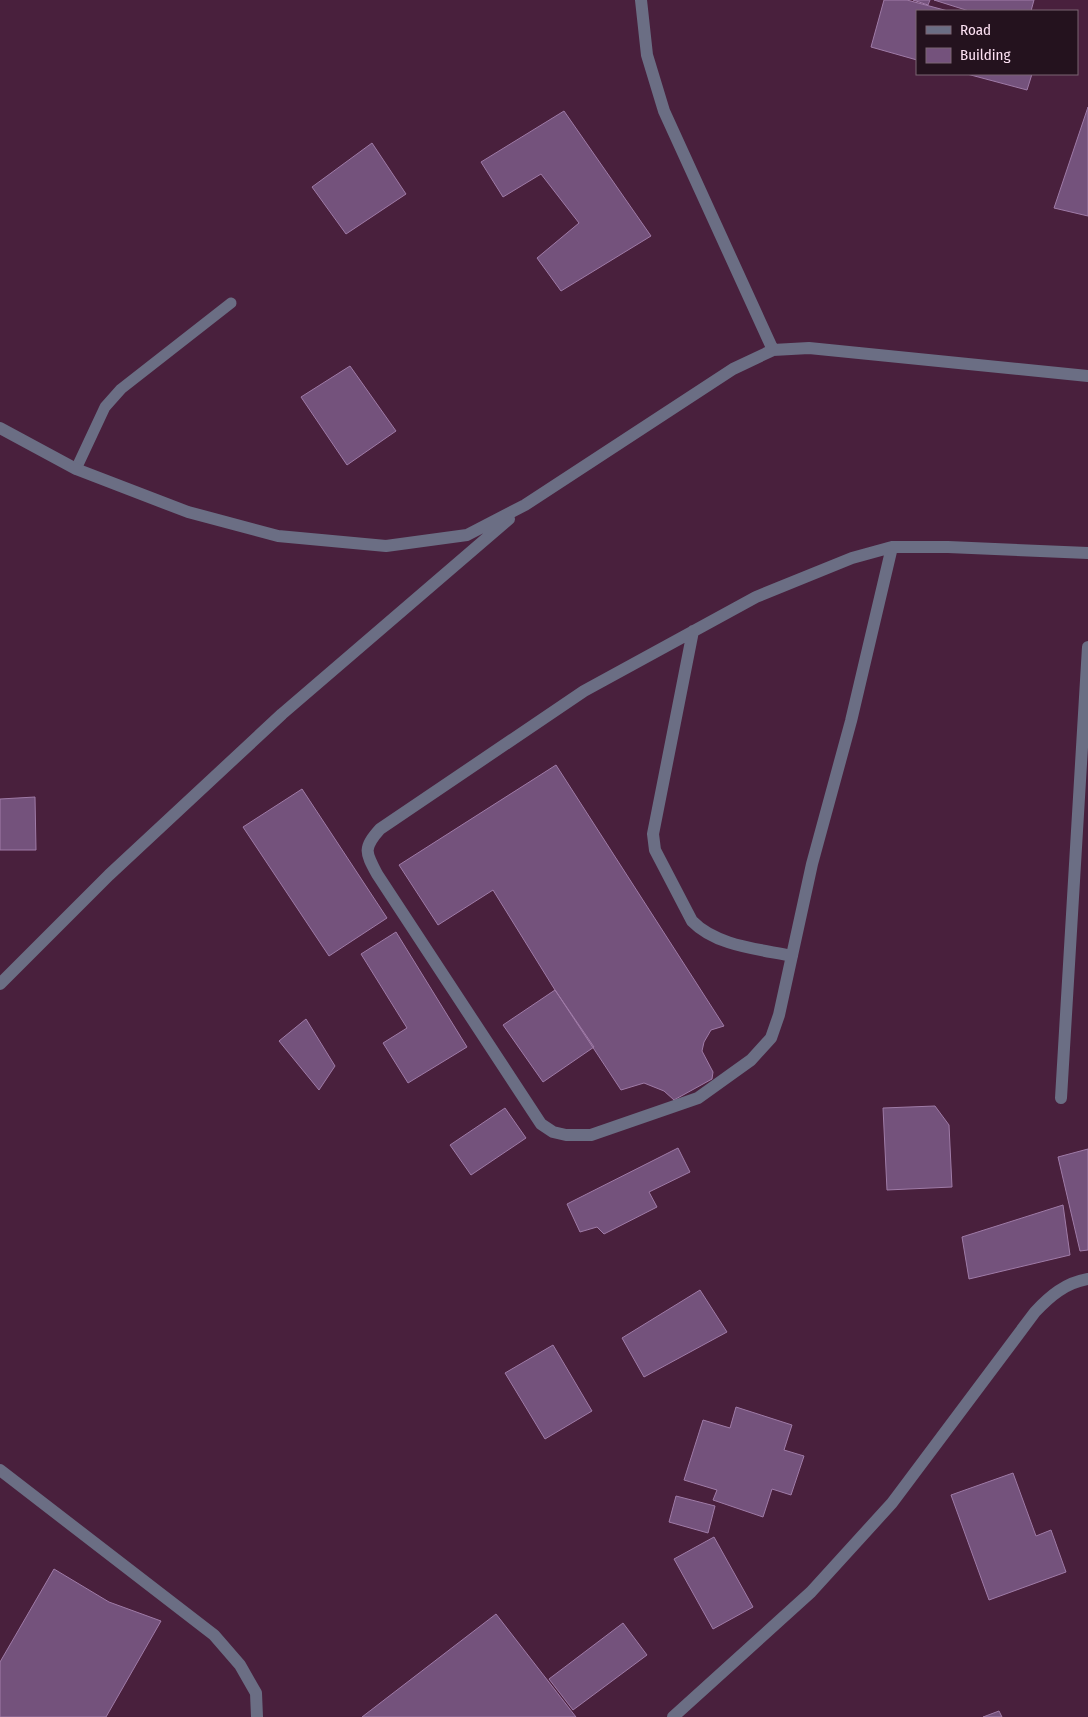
<svg xmlns="http://www.w3.org/2000/svg" width="1088" height="1717" viewBox="0 0 1088 1717" font-family="'Fira Sans Condensed',sans-serif">
	<rect width="100%" height="100%" fill="#49203d"/>
	<path fill="#74527c" stroke="#9f7ba7" d="M884,0H907L948,11H917V60L871,47Z
		M913,0H930L928,5Z
		M934,0H1034L1031,11H969Z
		M967,74H1032L1027,90Z
		M1088,107V216L1054,208Z
		M564,111L651,236L561,291L537,258L579,223L541,174L503,197L481,162Z
		M372,143L406,194L346,234L312,187Z
		M350,366L396,431L347,465L301,397Z
		M556,765L724,1026L711,1030L704,1042L702,1051L713,1072L712,1079L674,1100L664,1091L644,1083L621,1090L555,990L493,890L438,925L399,865Z
		M302,789L387,918L329,956L243,827Z
		M35,797L36,850H0V799Z
		M396,932L467,1047L408,1083L383,1043L407,1028L361,954Z
		M555,990L594,1047L543,1082L503,1025Z
		M306,1019L335,1066L319,1090L279,1041Z
		M935,1106L949,1125L952,1187L887,1190L883,1108Z
		M505,1108L526,1138L471,1175L450,1145Z
		M678,1148L690,1172L649,1192L657,1207L604,1234L597,1227L580,1232L567,1204Z
		M1088,1149V1250L1080,1251L1058,1157Z
		M1063,1205L1070,1255L969,1279L962,1237Z
		M700,1290L727,1332L644,1377L622,1338Z
		M553,1345L592,1411L545,1439L505,1373Z
		M736,1407L792,1425L784,1450L804,1456L791,1495L772,1489L763,1517L713,1500L717,1490L684,1480L703,1420L730,1428Z
		M1013,1473L1036,1536L1051,1530L1066,1572L989,1600L951,1495Z
		M676,1496L715,1506L708,1533L669,1522Z
		M714,1537L753,1607L713,1629L674,1559Z
		M54,1569L109,1602L161,1621L106,1717H0V1662Z
		M496,1614L576,1717H362Z
		M623,1623L647,1655L573,1710L549,1679Z
		M999,1711L1002,1717H983Z"/>
	<g fill="none" stroke-linecap="round" stroke-linejoin="round">
		<path stroke="#6b6e84" stroke-width="11" d="M76,469L105,407L121,389L231,303"/>
		<path stroke="#6b6e84" stroke-width="12" d="M641,0L647,55L664,111L773,350
			M0,428L76,469L188,512L278,536L386,546L467,535L525,505L733,369L773,350L809,348L1088,376
			M892,547L851,721L812,864L779,1015L771,1038L751,1060L698,1098L591,1135H566L553,1132L541,1124L377,874C365,852 363,848 380,829L584,691L756,597L852,558L892,547H948L1088,553
			M693,631L653,834L655,850L692,921C716,946 759,949 792,956
			M0,984L109,875L282,714L509,519
			M1061,1098L1088,647
			M0,1470L214,1635L240,1665L256,1693L257,1717
			M673,1717L811,1592L892,1503L1035,1312C1050,1296 1065,1283 1088,1279"/>
	</g>
	<rect x="916" y="10" width="162" height="65" fill="#24121e" stroke="#7b6573"/>
	<rect x="926" y="26" width="25" height="8" fill="#6b6e84" stroke="#7b6573"/>
	<text x="960" y="35" font-size="15" fill="#fde1f3">Road</text>
	<rect x="926" y="48" width="25" height="15" fill="#74527c" stroke="#7b6573"/>
	<text x="960" y="60" font-size="15" fill="#fde1f3">Building</text>
</svg>
